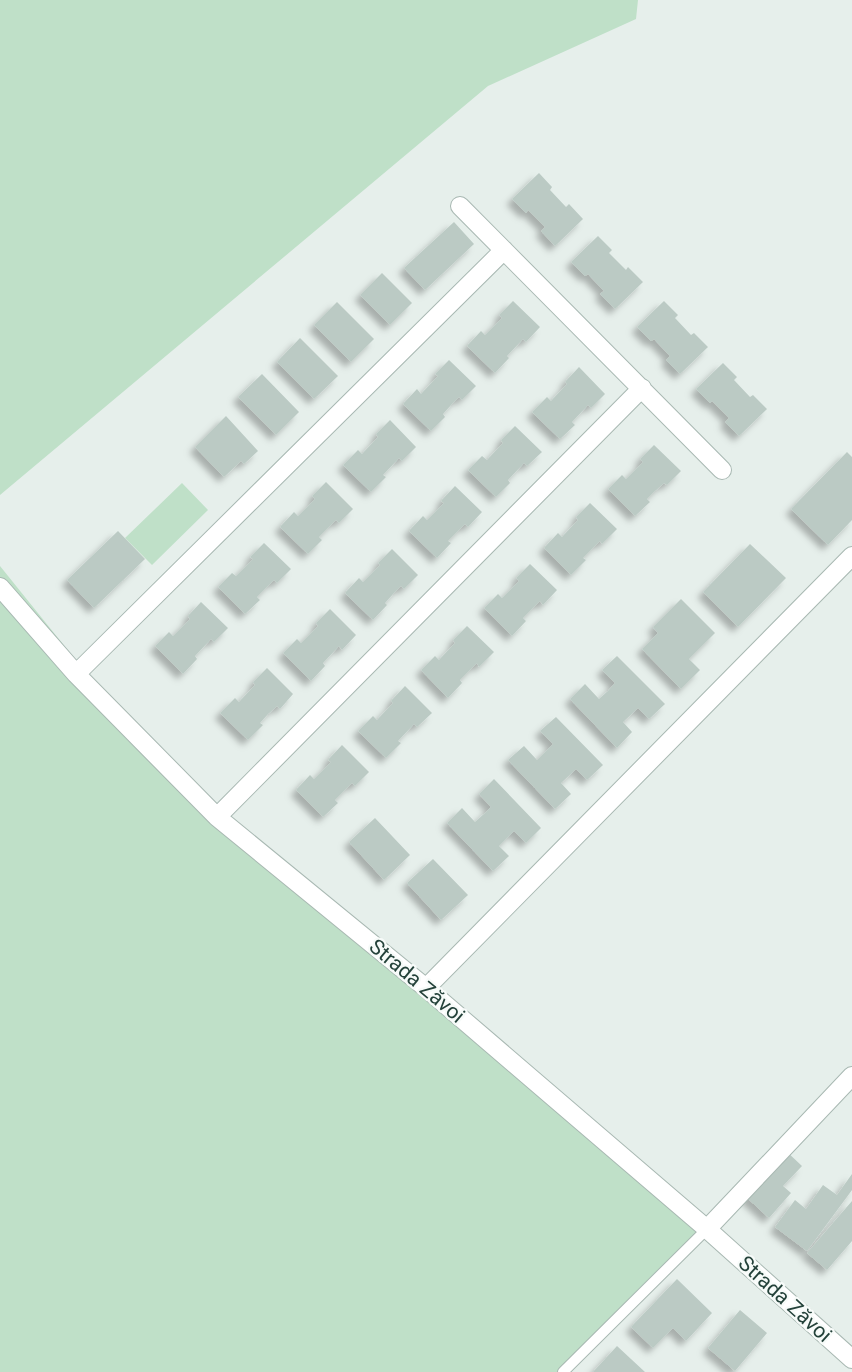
<svg xmlns="http://www.w3.org/2000/svg" width="852" height="1372" viewBox="0 0 852 1372" font-family="Roboto,sans-serif">
	<defs>
		<filter id="shadow"><feDropShadow dx="-5.5" dy="5.5" stdDeviation="3" flood-color="#0004"/></filter>
	</defs>
	<rect width="100%" height="100%" fill="#e6efeb"/>
	<path fill="#bfe0c8" d="M0,0H638L636,19L488,86L0,495Z
		M182,483L208,510L152,565L125,538Z
		M0,566L87,674L217,817L707,1229L571,1372H0Z"/>
	<path fill="#bbcac4" filter="url(#shadow)" d="M539,173L552,187L550,190L566,207L569,204L583,219L555,246L541,231L545,227L528,210L526,213L512,199Z
		M454,222L474,244L425,290L404,268Z
		M598,236L612,250L609,253L626,270L628,267L643,282L615,309L600,294L604,291L588,274L585,276L571,262Z
		M382,273L412,303L390,325L360,295Z
		M513,301L540,327L526,342L523,339L507,356L509,358L495,373L467,346L481,331L485,335L502,318L499,315Z
		M664,301L678,315L675,318L691,335L694,333L708,347L680,374L666,360L670,356L654,339L651,341L637,327Z
		M337,302L374,339L351,362L314,325Z
		M300,338L338,376L314,399L277,362Z
		M449,360L476,386L462,400L459,397L451,405L443,414L445,417L431,431L403,404L417,389L421,394L438,376L435,374Z
		M723,363L737,377L734,380L750,397L753,395L767,409L739,436L725,422L729,418L712,401L710,403L696,389Z
		M579,367L605,394L591,408L588,405L572,422L575,425L560,439L532,412L547,397L551,401L567,384L565,382Z
		M262,374L299,412L276,435L238,397Z
		M226,416L258,451L244,464L241,461L224,477L195,447Z
		M390,420L416,447L402,461L399,458L383,475L386,477L371,492L343,465L358,450L362,454L378,437L376,434Z
		M515,426L542,452L527,466L524,463L508,480L510,483L496,497L468,470L482,456L487,460L503,443L501,440Z
		M654,445L681,471L667,485L664,483L655,491L647,499L650,502L635,516L608,489L622,475L626,479L643,462L640,459Z
		M847,452L852,457V520L828,545L791,509Z
		M326,482L353,509L339,523L336,520L319,537L322,540L308,554L280,527L294,512L298,516L315,499L312,496Z
		M455,486L482,512L468,527L465,524L448,541L451,543L437,558L409,531L423,516L427,520L444,503L441,501Z
		M590,503L617,529L602,544L600,541L583,558L586,560L571,575L544,548L558,533L562,537L578,520L576,517Z
		M118,531L145,559L94,608L67,580Z
		M264,543L291,569L277,583L274,580L257,597L260,600L245,614L218,587L232,573L236,576L253,559L250,557Z
		M750,544L786,578L738,627L703,592Z
		M392,549L418,575L404,589L401,586L393,594L385,603L387,605L373,620L345,593L359,578L363,582L380,565L378,563Z
		M530,564L557,590L543,605L540,601L523,618L526,621L512,636L484,608L498,594L502,598L519,581L516,578Z
		M681,599L715,633L689,659L700,670L681,689L642,649L658,633L653,627Z
		M201,602L228,628L214,642L211,639L195,656L197,659L183,674L155,646L169,632L173,636L190,619L188,616Z
		M330,609L356,635L342,650L339,646L323,663L325,666L311,681L283,653L297,639L301,643L318,626L316,623Z
		M467,626L494,652L479,667L477,663L460,680L462,683L448,698L421,670L435,656L439,660L455,643L453,640Z
		M617,656L665,704L649,719L638,708L623,722L632,732L617,748L570,699L585,684L599,699L608,691L615,683L602,670Z
		M267,668L293,694L280,709L277,706L268,714L260,723L263,725L248,740L220,713L235,698L239,702L255,685L253,682Z
		M405,686L432,713L417,727L414,724L398,741L401,743L386,758L358,731L373,716L377,720L393,703L391,701Z
		M556,717L603,765L587,780L576,769L561,783L571,794L555,809L508,760L524,746L537,760L553,744L540,731Z
		M342,745L369,772L355,786L352,783L335,800L338,803L323,817L296,790L310,775L314,779L331,762L328,760Z
		M494,779L541,828L526,843L514,831L499,846L509,856L493,871L447,823L462,808L475,822L484,814L491,807L479,794Z
		M375,818L410,855L384,880L349,842Z
		M433,859L468,895L441,920L407,883Z
		M786,1151L802,1166L783,1186L791,1193L769,1218L745,1196Z
		M852,1174V1190L807,1251L775,1227L795,1200L806,1209L823,1185L837,1195Z
		M852,1201V1241L827,1270L807,1253Z
		M677,1279L712,1313L686,1341L673,1328L653,1348L631,1327Z
		M740,1310L767,1333L735,1371L708,1348Z
		M617,1346L645,1372H593Z"/>
	<g fill="none" stroke-linecap="round" stroke-linejoin="round">
		<defs>
			<path id="service" d="M563,1372L707,1229"/>
			<path id="minor" d="M460,206L722,470
				M0,587L76,674L217,817L426,988L707,1229L852,1076
				M76,674L504,250
				M217,817L642,388
				M426,988L852,556"/>
			<path id="tertiary" d="M707,1229L852,1359"/>
		</defs>
		<use href="#service" stroke="#a8b8b2" stroke-width="12"/>
		<use href="#minor" stroke="#a8b8b2" stroke-width="20"/>
		<use href="#tertiary" stroke="#a8b8b2" stroke-width="20"/>
		<use href="#service" stroke="#fff" stroke-width="10"/>
		<use href="#minor" stroke="#fff" stroke-width="18"/>
		<use href="#tertiary" stroke="#fff" stroke-width="18"/>
	</g>
	<g text-anchor="middle" stroke-width="4.5" stroke-linejoin="round" paint-order="stroke">
		<g font-size="21" fill="#24423a" stroke="#f7fbf9">
			<text transform="translate(417 981) rotate(40)" y="7">Strada Zăvoi</text>
			<text transform="translate(785 1299) rotate(42)" y="7">Strada Zăvoi</text>
		</g>
	</g>
</svg>
